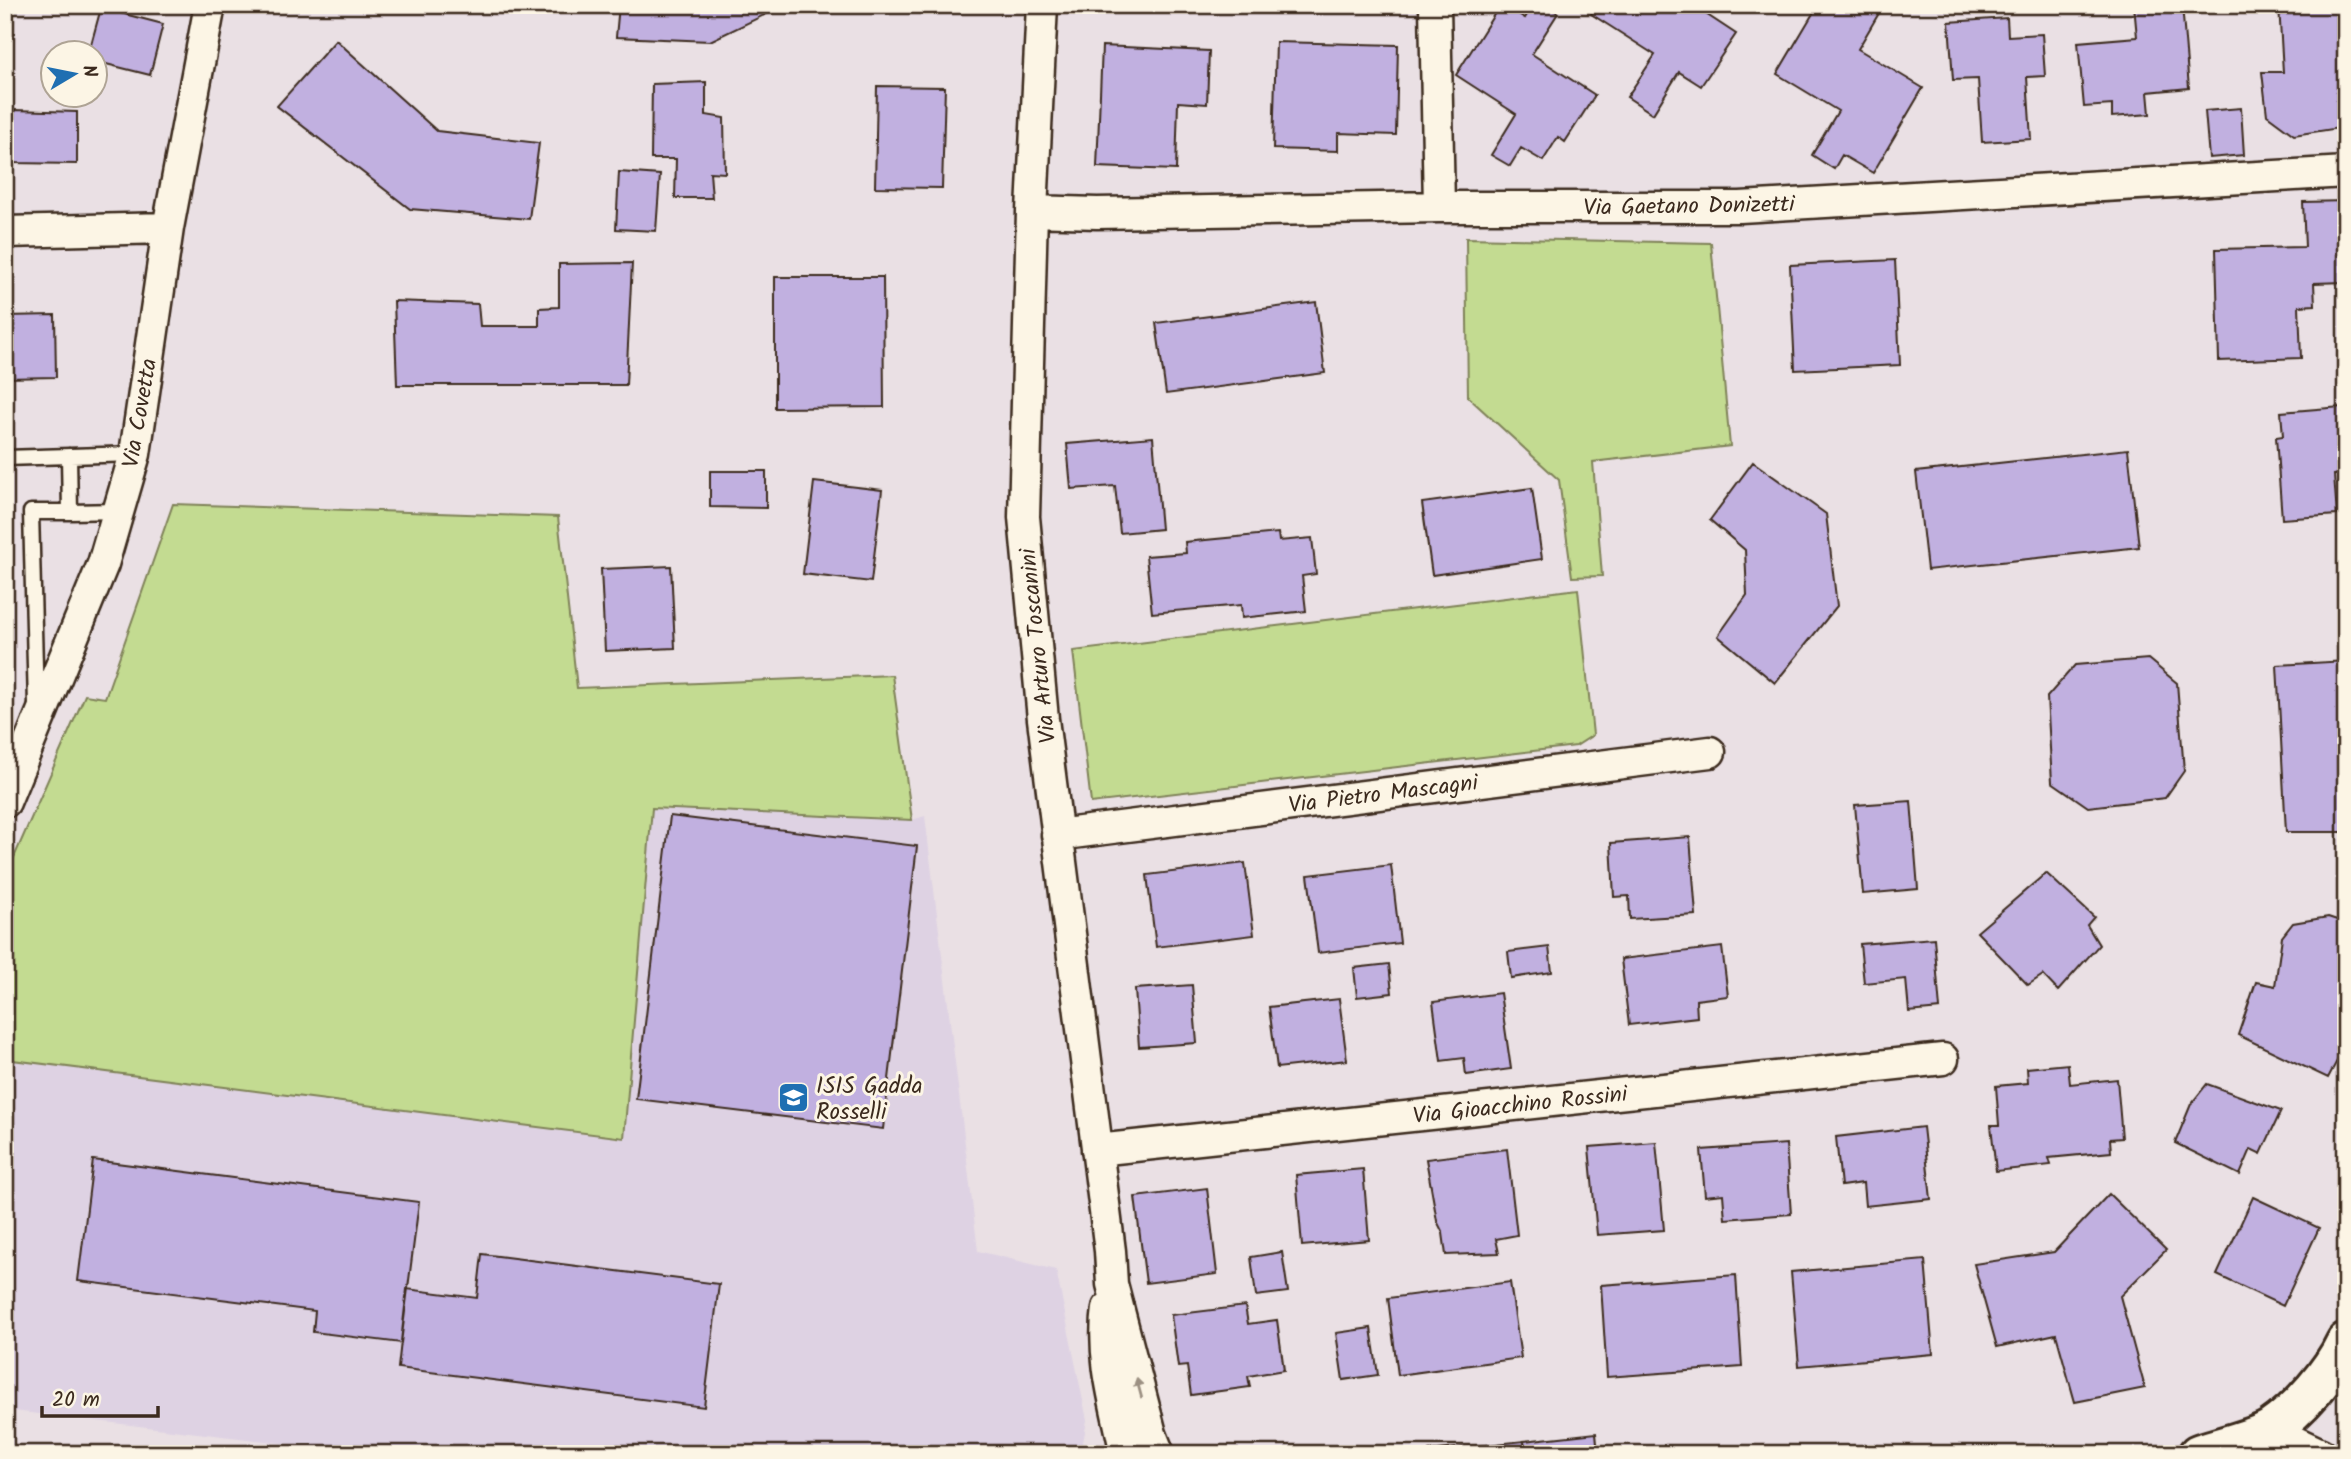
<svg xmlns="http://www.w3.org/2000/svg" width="2351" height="1459" viewBox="0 0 2351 1459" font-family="Kalam,sans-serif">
	<rect width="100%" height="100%" fill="#eae0e4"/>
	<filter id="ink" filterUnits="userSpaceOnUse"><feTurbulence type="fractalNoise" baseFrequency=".0143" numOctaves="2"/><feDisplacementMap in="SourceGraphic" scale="14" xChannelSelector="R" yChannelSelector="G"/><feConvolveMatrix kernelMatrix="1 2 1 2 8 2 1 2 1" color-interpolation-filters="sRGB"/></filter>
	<g filter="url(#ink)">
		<path fill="#ded2e3" d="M652,808L912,820L925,816L978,1251L1056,1270L1087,1420L1081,1454H374L5,1410V1059L624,1137Z"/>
		<path fill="#c3db91" stroke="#7f8258" stroke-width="2" d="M1466,238L1711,243L1730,446L1593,462L1602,576L1572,577L1559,480L1468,397Z
			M173,504L558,517L577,688L892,675L912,820L652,808L624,1138L5,1059V878L85,695L105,698Z
			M1578,589L1593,735L1576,746L1091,803L1073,651Z"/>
		<path fill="#c1b0e0" stroke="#3b2a1e" stroke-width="2" d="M619,5H785L710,41L616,37Z
			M1500,5H1504L1525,18L1533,5H1545L1558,13L1532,54L1595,95L1565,142L1558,137L1543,161L1521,148L1510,166L1491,155L1516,114L1456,75Z
			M1596,5H1692L1736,34L1701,86L1679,72L1653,114L1627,97L1655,55L1591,14Z
			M1818,5H1844L1856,12L1860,5H1876L1882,8L1858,49L1923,88L1873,173L1842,155L1834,169L1812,155L1838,111L1777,74Z
			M2134,5H2182L2189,88L2148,92L2150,114L2112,117V105L2084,107L2078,42L2137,37Z
			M2279,5H2346V127L2294,135L2267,115L2262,72H2283Z
			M101,8L163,24L150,75L94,61V52H89Z
			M2007,18L2008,36L2042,34L2045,76L2027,77L2031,139L1982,142L1978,79L1953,80L1949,22Z
			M336,40L437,131L539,143L529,219L410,209L277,106Z
			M1276,42L1398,45L1396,135L1338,133V151L1273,149Z
			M1102,46L1209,51L1207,104L1178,102L1176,170L1097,167Z
			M706,82V115L724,118L725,173L710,172L712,198H675L676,159H651L652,84Z
			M877,86L945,87L942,188L875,187Z
			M2241,108L2244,155L2209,158L2205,111Z
			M14,110L77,112V164L13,163Z
			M619,172L660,175L656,231L616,229Z
			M2346,201V282L2314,283L2315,305L2299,306L2301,358L2219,361L2216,249L2305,247L2303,202Z
			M1895,260L1900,365L1795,370L1790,265Z
			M632,263L626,385H397L394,301L478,304L480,326H539V308L559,307V264Z
			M775,277H883L884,407L775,408Z
			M1316,302L1325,373L1166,394L1156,323Z
			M55,315L56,377L5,378V316Z
			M2341,407L2346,474L2334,475L2337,515L2282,519L2276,437L2283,436L2281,412Z
			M1153,437L1161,529L1120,533L1115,486L1071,489L1067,444Z
			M2128,449L2139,547L1927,570L1916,472Z
			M1753,462L1826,514L1837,606L1775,683L1718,636L1747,595L1745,550L1710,520Z
			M710,471H766V508L710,507Z
			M814,482L882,490L871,582L803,574Z
			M1532,488L1542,559L1432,575L1422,503Z
			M1278,533L1279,541L1312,538L1316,574L1302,576L1306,611L1242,618L1241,605L1152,613L1146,556L1186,553L1185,542Z
			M671,566L675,648L605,651L601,569Z
			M2148,659L2177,683L2184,771L2165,798L2088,807L2052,782L2047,697L2075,665Z
			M2346,661V832H2286L2277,665Z
			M1911,801L1918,889L1863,894L1855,805Z
			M670,816L917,846L883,1129L636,1099Z
			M1690,837L1696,915L1630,919L1629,896L1614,897L1611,843Z
			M1245,863L1254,935L1156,947L1147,875Z
			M1391,865L1400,943L1318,953L1308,875Z
			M2046,873L2094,917L2087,925L2099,945L2058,991L2043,975L2028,985L1977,932Z
			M2328,917L2346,923V1044L2328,1078L2238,1035L2256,982L2275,986L2282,937L2293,923Z
			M1934,938L1940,1009L1909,1012L1906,979L1864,983L1860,944Z
			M1549,947L1552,972L1511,978L1508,952Z
			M1722,947L1728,996L1696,1000L1697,1017L1629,1025L1621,959Z
			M1389,964L1392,993L1357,997L1354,968Z
			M1192,985L1197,1043L1139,1047L1135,989Z
			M1500,993L1511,1069L1466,1075L1464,1058L1441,1061L1433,1002Z
			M1339,999L1347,1060L1277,1068L1269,1007Z
			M2068,1064L2070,1084L2117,1079L2122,1138L2110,1139L2111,1152L2049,1158L2051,1165L1996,1171L1991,1125H1999L1996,1086L2028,1083L2027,1068Z
			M2207,1084L2281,1111L2261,1154L2251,1149L2240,1175L2175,1143L2191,1104Z
			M1923,1127L1931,1199L1865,1206L1863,1183L1841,1186L1836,1137Z
			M1656,1142L1664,1230L1597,1235L1589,1147Z
			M1786,1144L1791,1214L1725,1219L1723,1194L1705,1196L1701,1150Z
			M1507,1149L1517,1235L1496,1239L1499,1253L1446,1255L1443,1233L1437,1221L1426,1159Z
			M93,1160L419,1202L401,1343L313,1332L315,1311L78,1281Z
			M1363,1169L1369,1240L1302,1246L1296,1175Z
			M1207,1188L1217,1274L1146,1283L1135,1197Z
			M2109,1194L2166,1250L2120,1296L2145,1388L2075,1402L2056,1334L1997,1347L1974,1264L2054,1252Z
			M2253,1197L2319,1228L2283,1306L2217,1275Z
			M1282,1252L1288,1292L1256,1296L1251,1257Z
			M482,1254L719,1284L704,1407L398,1368L407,1289L477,1298Z
			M1925,1260L1933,1354L1799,1366L1791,1272Z
			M1736,1275L1742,1367L1607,1377L1601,1285Z
			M1510,1282L1521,1358L1398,1375L1388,1298Z
			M1245,1306L1248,1324L1277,1320L1284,1370L1248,1376L1250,1387L1191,1395L1187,1366L1178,1367L1171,1315Z
			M1371,1328L1378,1375L1343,1380L1336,1333Z
			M1596,1433L1598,1454H1525L1524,1441Z
			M1524,1441L1525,1454H1429V1451Z"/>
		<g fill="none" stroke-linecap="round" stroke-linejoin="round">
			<defs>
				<path id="lane" d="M5,458L135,454
					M70,512L118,511
					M36,705L31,512H70L69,456"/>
				<path id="street" d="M1042,5L1032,211L1024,517L1043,719L1110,1251L1112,1284L1151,1434L1159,1454
					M1435,5L1439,207
					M1032,211L1097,213L1439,207H1740L2346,172
					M5,232L168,228
					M5,802L103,564L135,454L168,228L210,5
					M1057,835L1710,752
					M1097,1150L1943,1059
					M1108,1308C1101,1357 1116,1406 1126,1454
					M2270,1430L2321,1454"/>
				<path id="secondary" d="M2198,1454C2216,1448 2257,1438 2271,1429C2299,1410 2332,1372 2346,1342"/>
			</defs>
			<use href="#lane" stroke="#3b2a1e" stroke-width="19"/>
			<use href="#street" stroke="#3b2a1e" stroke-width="35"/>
			<use href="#secondary" stroke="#3b2a1e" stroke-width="44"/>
			<use href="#lane" stroke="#fcf5e5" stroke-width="14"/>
			<use href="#street" stroke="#fcf5e5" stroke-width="30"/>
			<use href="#secondary" stroke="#fcf5e5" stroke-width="38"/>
		</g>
		<defs><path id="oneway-solid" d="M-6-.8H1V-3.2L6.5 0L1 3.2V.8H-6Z" transform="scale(1.75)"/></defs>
		<use fill="#9c9082" href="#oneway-solid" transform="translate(1139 1388) rotate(-105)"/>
	</g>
	<defs>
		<symbol id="school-square" viewBox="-11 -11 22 22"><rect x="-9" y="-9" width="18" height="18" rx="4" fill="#1f6fb2" stroke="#fcf5e5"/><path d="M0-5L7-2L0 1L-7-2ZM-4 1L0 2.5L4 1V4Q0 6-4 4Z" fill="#fff"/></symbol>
	</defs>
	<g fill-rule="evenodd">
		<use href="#school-square" x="776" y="1080" width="35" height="35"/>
	</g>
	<g text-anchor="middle" stroke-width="6" stroke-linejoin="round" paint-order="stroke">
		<g font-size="23" fill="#3b2a1e" stroke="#fcf5e5">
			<text transform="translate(1689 205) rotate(-1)" y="8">Via Gaetano Donizetti</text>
			<text transform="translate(139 413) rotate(-80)" y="8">Via Covetta</text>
			<text transform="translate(1037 646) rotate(-96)" y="8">Via Arturo Toscanini</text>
			<text transform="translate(1383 793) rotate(-7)" y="8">Via Pietro Mascagni</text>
			<text transform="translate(1520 1104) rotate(-6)" y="8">Via Gioacchino Rossini</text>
		</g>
		<g font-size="23" fill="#3b2a1e" stroke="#fcf5e5" text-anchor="start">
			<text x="816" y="1093">ISIS Gadda<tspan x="816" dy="26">Rosselli</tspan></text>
		</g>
	</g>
	<rect width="2351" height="1459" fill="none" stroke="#fcf5e5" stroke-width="28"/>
	<rect x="14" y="14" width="2323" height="1431" fill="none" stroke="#3b2a1e" stroke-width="2.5" filter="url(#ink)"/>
	<g transform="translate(74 74) rotate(80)"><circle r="33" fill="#fcf5e5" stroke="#afa495" stroke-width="2"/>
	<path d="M0-5L12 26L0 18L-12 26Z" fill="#1f6fb2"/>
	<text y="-10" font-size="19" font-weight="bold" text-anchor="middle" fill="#3b2a1e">N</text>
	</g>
	<path d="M42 1406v10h116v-10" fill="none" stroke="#3b2a1e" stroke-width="3.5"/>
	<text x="52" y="1406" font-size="21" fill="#3b2a1e" stroke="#fcf5e5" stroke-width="5" paint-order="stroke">20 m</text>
</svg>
